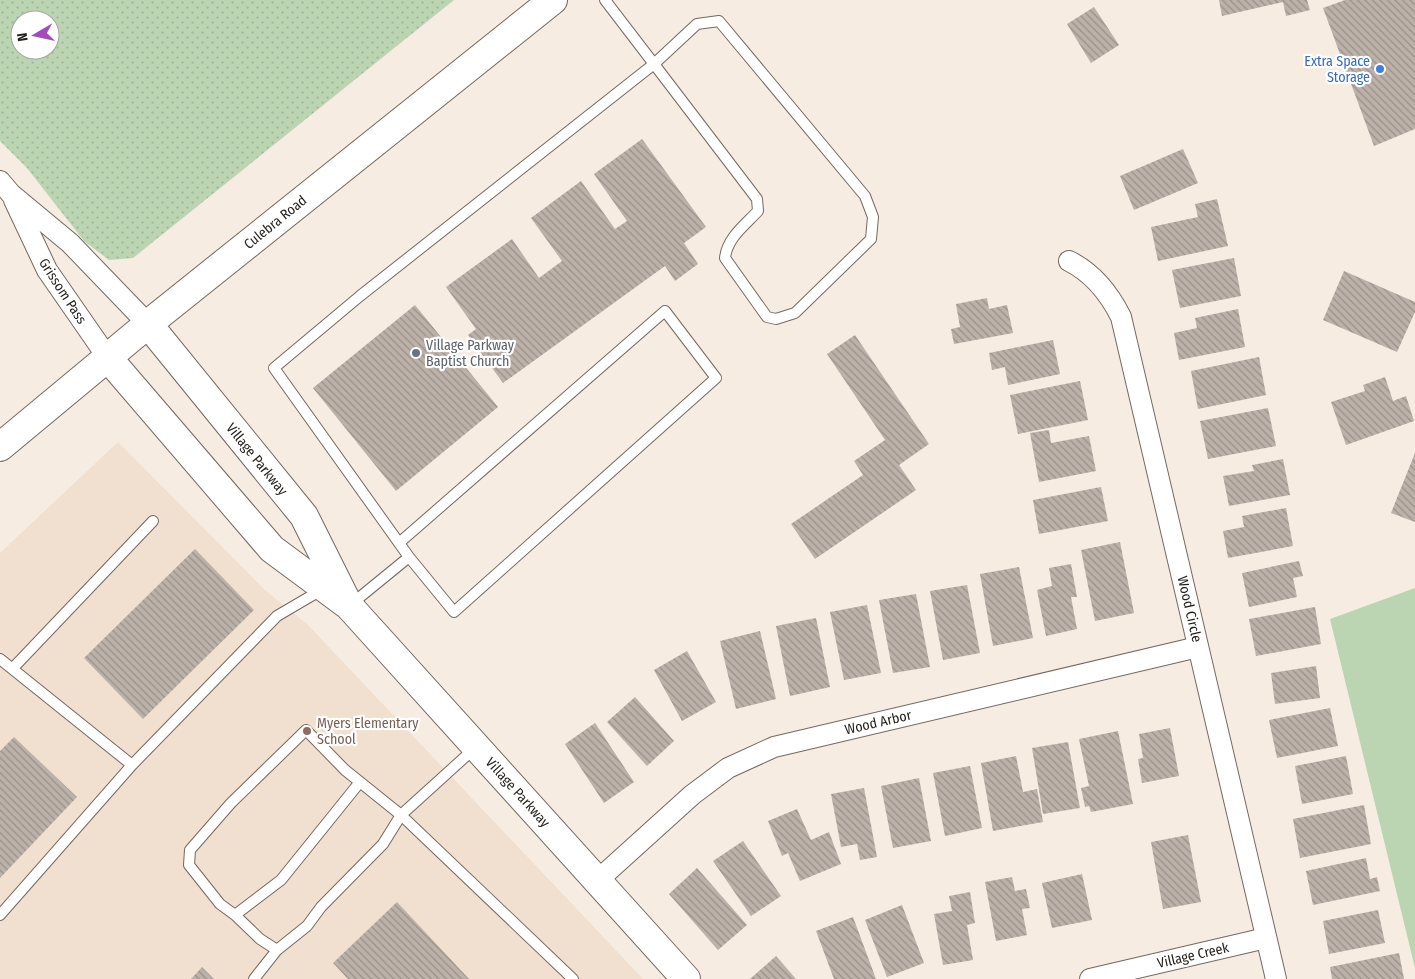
<svg xmlns="http://www.w3.org/2000/svg" width="1415" height="979" viewBox="0 0 1415 979" font-family="'Fira Sans Condensed',sans-serif">
	<defs>
		<pattern id="grass-dots" width="8" height="8" patternUnits="userSpaceOnUse" patternTransform="scale(1.25)"><rect width="8" height="8" fill="#bbd4b2"/><path d="M2 2h.1M6 6h.1" fill="none" stroke="#a0b698" stroke-width="1.8" stroke-linecap="round"/></pattern>
		<pattern id="building-back-hatch" width="6" height="6" patternUnits="userSpaceOnUse" patternTransform="scale(1.25)"><rect width="6" height="6" fill="#bdb2a9"/><path d="M-1 5l2 2M0 0l6 6M5-1l2 2" fill="none" stroke="#999089"/></pattern>
	</defs>
	<rect width="100%" height="100%" fill="#f7ece2"/>
	<path fill="#f1dfcf" d="M118,442L266,591L307,624L643,979H0V553Z"/>
	<path fill="url(#grass-dots)" fill-rule="evenodd" d="M0,0H454L133,258L109,260L84,241L27,168L0,141ZM20,20H50V50H20Z"/>
	<path fill="#bbd4b2" d="M1415,588V968L1330,619Z"/>
	<path fill="url(#building-back-hatch)" d="M1219,0H1307L1310,10L1286,16L1283,2L1222,16Z
		M1345,0H1415V129L1374,146L1323,8Z
		M1094,7L1119,45L1091,63L1067,24Z
		M642,139L706,227L684,243L698,264L675,281L665,266L503,383L468,335L476,329L446,287L512,239L539,278L562,261L531,218L581,181L615,229L627,221L594,174Z
		M1183,149L1198,183L1134,210L1120,176Z
		M1217,199L1228,246L1158,261L1151,227L1198,217L1195,204Z
		M1234,258L1241,296L1180,308L1172,270Z
		M1344,271L1415,302V312L1397,352L1323,320Z
		M987,298L989,309L1007,305L1013,333L954,344L951,329L960,327L956,304Z
		M415,305L498,407L396,491L313,388Z
		M1238,309L1245,347L1179,360L1174,333L1197,328L1195,318Z
		M855,335L929,444L899,465L916,490L815,559L791,524L863,475L854,461L885,440L827,354Z
		M1053,340L1060,374L1008,385L1005,367L992,370L989,353Z
		M1259,357L1266,395L1198,409L1191,371Z
		M1385,377L1393,401L1406,396L1414,421L1346,445L1331,402L1365,391L1363,385Z
		M1080,381L1088,420L1018,434L1010,395Z
		M1268,408L1276,446L1208,459L1200,421Z
		M1049,430L1051,443L1089,436L1096,471L1039,482L1030,433Z
		M1415,453V522L1391,513Z
		M1283,459L1290,495L1229,506L1223,476L1254,471L1252,465Z
		M1101,487L1108,521L1039,534L1033,500Z
		M1286,508L1293,546L1228,558L1223,531L1244,527L1242,516Z
		M1120,542L1134,613L1095,621L1081,550Z
		M195,549L254,610L143,719L84,658Z
		M1299,561L1303,576L1293,578L1297,597L1249,607L1242,573Z
		M1071,564L1077,597H1071L1077,629L1046,636L1037,590L1052,586L1049,568Z
		M1019,567L1033,638L993,646L980,574Z
		M967,585L980,653L943,660L930,591Z
		M916,594L930,667L893,673L879,600Z
		M867,605L881,673L844,680L830,612Z
		M1315,607L1321,644L1256,656L1249,619Z
		M816,618L830,687L790,696L776,626Z
		M760,631L776,699L736,709L720,641Z
		M687,651L716,702L682,721L654,670Z
		M1316,666L1320,698L1275,704L1271,673Z
		M635,697L674,741L647,766L607,722Z
		M1330,708L1338,746L1277,758L1269,720Z
		M595,723L634,782L604,803L565,744Z
		M1170,728L1179,776L1142,783L1138,759L1143,758L1139,734Z
		M1118,731L1133,804L1091,812L1089,806L1085,807L1081,788L1089,786L1079,739Z
		M14,737L77,797L0,878V751Z
		M1068,742L1080,808L1043,814L1032,748Z
		M1016,756L1023,792L1037,789L1043,822L993,831L981,763Z
		M1346,756L1353,794L1302,804L1295,766Z
		M970,766L982,828L945,836L933,773Z
		M919,778L931,841L893,848L881,786Z
		M864,788L877,857L860,860L857,844L841,847L831,794Z
		M1364,805L1371,844L1300,858L1293,819Z
		M797,809L811,840L829,832L841,864L800,881L788,853L782,856L768,821Z
		M1188,835L1201,902L1163,909L1151,842Z
		M743,841L781,896L751,916L713,861Z
		M1366,858L1370,879L1377,877L1380,891L1313,905L1306,871Z
		M697,868L747,925L718,950L669,894Z
		M1082,874L1092,920L1052,928L1042,883Z
		M1012,877L1015,891L1026,889L1030,908L1022,909L1027,935L996,941L985,882Z
		M970,892L975,923L967,925L973,960L943,965L934,914L952,911L949,896Z
		M397,902L469,979H348L333,963Z
		M902,905L924,963L887,977L865,920Z
		M1378,910L1385,943L1329,954L1323,921Z
		M853,917L876,979H834L816,931Z
		M1399,953L1404,979H1332L1330,967Z
		M776,956L796,979H750Z
		M202,967L214,979H191Z"/>
	<g fill="none" stroke-linecap="round" stroke-linejoin="round">
		<defs>
			<path id="lane" d="M719,21L865,196L873,217L871,239L795,313L776,319L767,317L725,258C727,238 745,225 758,211L757,199L654,64L697,24Z
				M399,543L665,311L716,378L454,612L409,557
				M349,606L409,557L274,368L360,296L654,64L605,0
				M0,659L132,765L277,616L323,589
				M13,668L153,521
				M360,782L281,880L235,915L220,904L189,865L190,850L231,803L306,730L345,770L401,815L573,979
				M0,915L132,765
				M235,915L260,939L277,950L307,926L321,907L383,844L401,815L476,747
				M254,979L277,950"/>
			<path id="street" d="M0,181L11,194L70,243L148,324
				M14,200L47,270L108,358
				M1069,261C1093,273 1109,293 1121,317L1276,979
				M598,880L692,795L728,768L774,747L1198,647
				M1090,979L1266,938"/>
			<path id="secondary" d="M148,324L304,516L346,600
				M108,358L272,549L349,606L686,979
				M0,447L148,324L553,0"/>
		</defs>
		<use href="#lane" stroke="#736961" stroke-width="12"/>
		<use href="#street" stroke="#736961" stroke-width="22"/>
		<use href="#secondary" stroke="#736961" stroke-width="30"/>
		<use href="#lane" stroke="#fff" stroke-width="10"/>
		<use href="#street" stroke="#fff" stroke-width="20"/>
		<use href="#secondary" stroke="#fff" stroke-width="28"/>
	</g>
	<circle fill="#3f7fe0" stroke="#fff" stroke-width="2" cx="1380" cy="69" r="5"/>
	<circle fill="#6b7280" stroke="#fff" stroke-width="2" cx="416" cy="353" r="5"/>
	<circle fill="#8d6e63" stroke="#fff" stroke-width="2" cx="307" cy="731" r="5"/>
	<g text-anchor="middle" stroke-width="4.5" stroke-linejoin="round" paint-order="stroke">
		<g font-size="14" fill="#366cbe" stroke="#fff" text-anchor="end">
			<text x="1370" y="66">Extra Space<tspan x="1370" dy="16">Storage</tspan></text>
		</g>
		<g font-size="14" fill="#221e1a" stroke="#fff">
			<text transform="translate(275 222) rotate(-39)" y="5">Culebra Road</text>
			<text transform="translate(63 291) rotate(57)" y="5">Grissom Pass</text>
			<text transform="translate(257 459) rotate(51)" y="5">Village Parkway</text>
			<text transform="translate(1190 609) rotate(77)" y="5">Wood Circle</text>
			<text transform="translate(878 722) rotate(-13)" y="5">Wood Arbor</text>
			<text transform="translate(518 792) rotate(48)" y="5">Village Parkway</text>
			<text transform="translate(1193 955) rotate(-13)" y="5">Village Creek</text>
		</g>
		<g font-size="14" fill="#5b616d" stroke="#fff" text-anchor="start">
			<text x="426" y="350">Village Parkway<tspan x="426" dy="16">Baptist Church</tspan></text>
		</g>
		<g font-size="14" fill="#785e54" stroke="#fff" text-anchor="start">
			<text x="317" y="728">Myers Elementary<tspan x="317" dy="16">School</tspan></text>
		</g>
	</g>
	<g transform="translate(35 35) rotate(261)"><circle r="24" fill="#ffffff" stroke="#a7a5a3"/>
	<path d="M0-4L9 19L0 12L-9 19Z" fill="#a14cba"/>
	<text y="-8" font-size="14" font-weight="bold" text-anchor="middle" fill="#221e1a">N</text>
	</g>
</svg>
